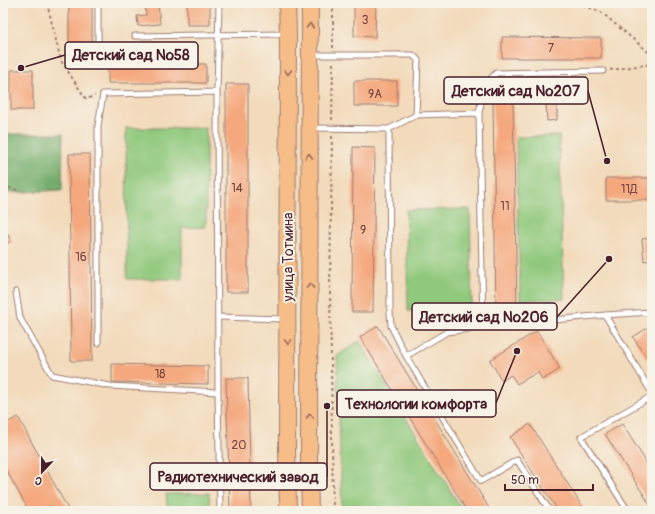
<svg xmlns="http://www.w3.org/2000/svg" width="655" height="514" viewBox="0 0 655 514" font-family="Pangolin,sans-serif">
	<rect width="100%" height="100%" fill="#f7f3e8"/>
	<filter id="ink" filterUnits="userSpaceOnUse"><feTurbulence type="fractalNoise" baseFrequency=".025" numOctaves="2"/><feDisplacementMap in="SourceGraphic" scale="8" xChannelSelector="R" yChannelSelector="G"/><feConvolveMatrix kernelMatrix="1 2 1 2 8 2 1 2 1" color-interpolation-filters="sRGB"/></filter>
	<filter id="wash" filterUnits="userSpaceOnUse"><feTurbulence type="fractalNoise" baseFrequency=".012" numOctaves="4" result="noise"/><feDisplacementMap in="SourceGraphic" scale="16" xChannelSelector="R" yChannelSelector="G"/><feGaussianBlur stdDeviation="0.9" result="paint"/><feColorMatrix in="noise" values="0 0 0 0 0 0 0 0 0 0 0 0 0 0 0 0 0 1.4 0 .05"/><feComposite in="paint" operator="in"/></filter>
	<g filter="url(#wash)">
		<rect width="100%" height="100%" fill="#f2daba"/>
		<path fill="#90c97d" stroke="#6d7454" d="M126,128H206V227L182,228V279H127Z
			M559,136L564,299L520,300L516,137Z
			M470,209L472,310L408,311L406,210Z
			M359,341L463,511H342L337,356Z
			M209,493L210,511H168L166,494Z"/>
		<path fill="#74ad6c" stroke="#5f664c" d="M3,134H63L62,190L3,193Z"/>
		<g id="blocks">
			<path fill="#f5a87d" d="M69,3H92V60H69Z
				M145,3H158L160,24L138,26L137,16L146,15Z
				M187,3H210V25H187Z
				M354,3H376L375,37L354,36Z
				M502,37L601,38V58H502Z
				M108,64H206V83H108Z
				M11,70H33V110H11Z
				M354,81H397V106H354Z
				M226,84H248V292H226Z
				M513,100L517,311L496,312L493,101Z
				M546,104H557V120L547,121Z
				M353,147L375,148L373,312H352Z
				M69,154H90L92,361H71Z
				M606,178H652V200H606Z
				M3,225L11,241L3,246Z
				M652,238V260L644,261L642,239Z
				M652,325V367L633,337Z
				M378,326L489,508L484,511H467L360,337Z
				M537,331L560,369L542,380L538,372L517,384L511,375L502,381L490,360Z
				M112,364L208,366V384L112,382Z
				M226,378H248L251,511H230Z
				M18,417L69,511H29L3,464V425Z
				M530,424L585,511H558L510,437Z
				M622,424L652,471V508L605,434Z"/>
		</g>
	</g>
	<g filter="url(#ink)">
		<use href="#blocks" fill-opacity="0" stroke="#9e7c72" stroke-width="1"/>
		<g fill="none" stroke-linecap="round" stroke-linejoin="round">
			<defs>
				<path id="service" d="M219,3L217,92L218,392L220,511
					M135,36L287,34
					M98,41V3
					M313,55H413L418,60L416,115
					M479,113C483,94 482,88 496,73L603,71
					M312,128L389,129L390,313L391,326L406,356L447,332L483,327L605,315L652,312
					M389,129L416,115L479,113L483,327
					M16,292L20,318L52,375L110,386L218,392
					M605,315L652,393
					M218,317L285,319
					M98,343V126L103,94L217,92
					M406,356L481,481L517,460L550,511
					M628,511L581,437L652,396"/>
				<path id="primary" d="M287,3L288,33L287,449L288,511
					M310,3L309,472L310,511"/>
			</defs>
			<use href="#service" stroke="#9e7c72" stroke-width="7"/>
			<use href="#primary" stroke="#9e7c72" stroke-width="18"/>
			<path stroke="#9e7c72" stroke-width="2" stroke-dasharray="3 3" stroke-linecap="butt" d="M47,3L61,61L86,99L95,96
				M578,3L601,12L652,55
				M333,48V3
				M610,70L652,64
				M332,120L333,62
				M332,136L330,288L333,511
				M3,186L17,190"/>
			<use href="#service" stroke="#fff" stroke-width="5"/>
			<use href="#primary" stroke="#f7bd88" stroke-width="16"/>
		</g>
		<defs><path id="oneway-chevron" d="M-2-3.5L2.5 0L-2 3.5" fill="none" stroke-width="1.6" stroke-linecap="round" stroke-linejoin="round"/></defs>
		<g stroke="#986655">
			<use href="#oneway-chevron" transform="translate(310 26) rotate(-90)"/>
			<use href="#oneway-chevron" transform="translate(288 72) rotate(90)"/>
			<use href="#oneway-chevron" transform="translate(309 156) rotate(-90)"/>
			<use href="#oneway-chevron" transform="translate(310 286) rotate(-90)"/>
			<use href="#oneway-chevron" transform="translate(288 342) rotate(90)"/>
			<use href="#oneway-chevron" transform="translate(310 416) rotate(-90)"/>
		</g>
	</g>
	<g text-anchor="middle" stroke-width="4" stroke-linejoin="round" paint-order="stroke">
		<g font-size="12" fill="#754140">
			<text x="365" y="24">3</text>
			<text x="551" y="52">7</text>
			<text x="375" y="98">9А</text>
			<text x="237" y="192">14</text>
			<text x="629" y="193">11Д</text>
			<text x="505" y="210">11</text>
			<text x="363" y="234">9</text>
			<text x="81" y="261">16</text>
			<text x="160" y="378">18</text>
			<text x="239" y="449">20</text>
		</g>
		<g font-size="14" fill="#4a1f2b" stroke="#f7f3e8">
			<text transform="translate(288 257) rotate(-90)" y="5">улица Тотмина</text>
		</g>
	</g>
	<path fill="none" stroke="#4a1f2b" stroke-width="1.5" d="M21 68L65 55M607 161L588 91M609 259L557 317M517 351L496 403M327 406L327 477"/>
	<g fill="#4a1f2b" stroke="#f7f3e8" stroke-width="1.5">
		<circle cx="21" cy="68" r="4"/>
		<circle cx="607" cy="161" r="4"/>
		<circle cx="609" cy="259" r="4"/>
		<circle cx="517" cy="351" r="4"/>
		<circle cx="327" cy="406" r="4"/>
	</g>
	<g fill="#f7f3e8" stroke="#4a1f2b" stroke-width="1.5">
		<rect x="65" y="42" width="133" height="27" rx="4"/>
		<rect x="444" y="77" width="144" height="27" rx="4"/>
		<rect x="412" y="303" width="145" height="27" rx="4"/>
		<rect x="337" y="390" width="159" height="27" rx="4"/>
		<rect x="150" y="463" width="177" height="27" rx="4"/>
	</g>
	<g font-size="15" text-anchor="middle" font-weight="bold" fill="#4a1f2b">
		<text x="131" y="60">Детский сад №58</text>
		<text x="516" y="96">Детский сад №207</text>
		<text x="484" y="322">Детский сад №206</text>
		<text x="416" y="409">Технологии комфорта</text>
		<text x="238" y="482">Радиотехнический завод</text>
	</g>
	<rect width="655" height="514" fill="none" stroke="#f7f3e8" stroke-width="16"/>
	<g transform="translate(42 472) rotate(202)" stroke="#f7f3e8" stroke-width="3" paint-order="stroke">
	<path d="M0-3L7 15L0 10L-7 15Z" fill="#4a1f2b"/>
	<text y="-6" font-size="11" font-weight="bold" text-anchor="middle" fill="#4a1f2b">С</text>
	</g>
	<path d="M505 484v6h88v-6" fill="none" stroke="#4a1f2b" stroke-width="2"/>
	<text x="511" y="484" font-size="12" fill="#4a1f2b" stroke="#f7f3e8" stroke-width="3" paint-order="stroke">50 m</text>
</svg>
